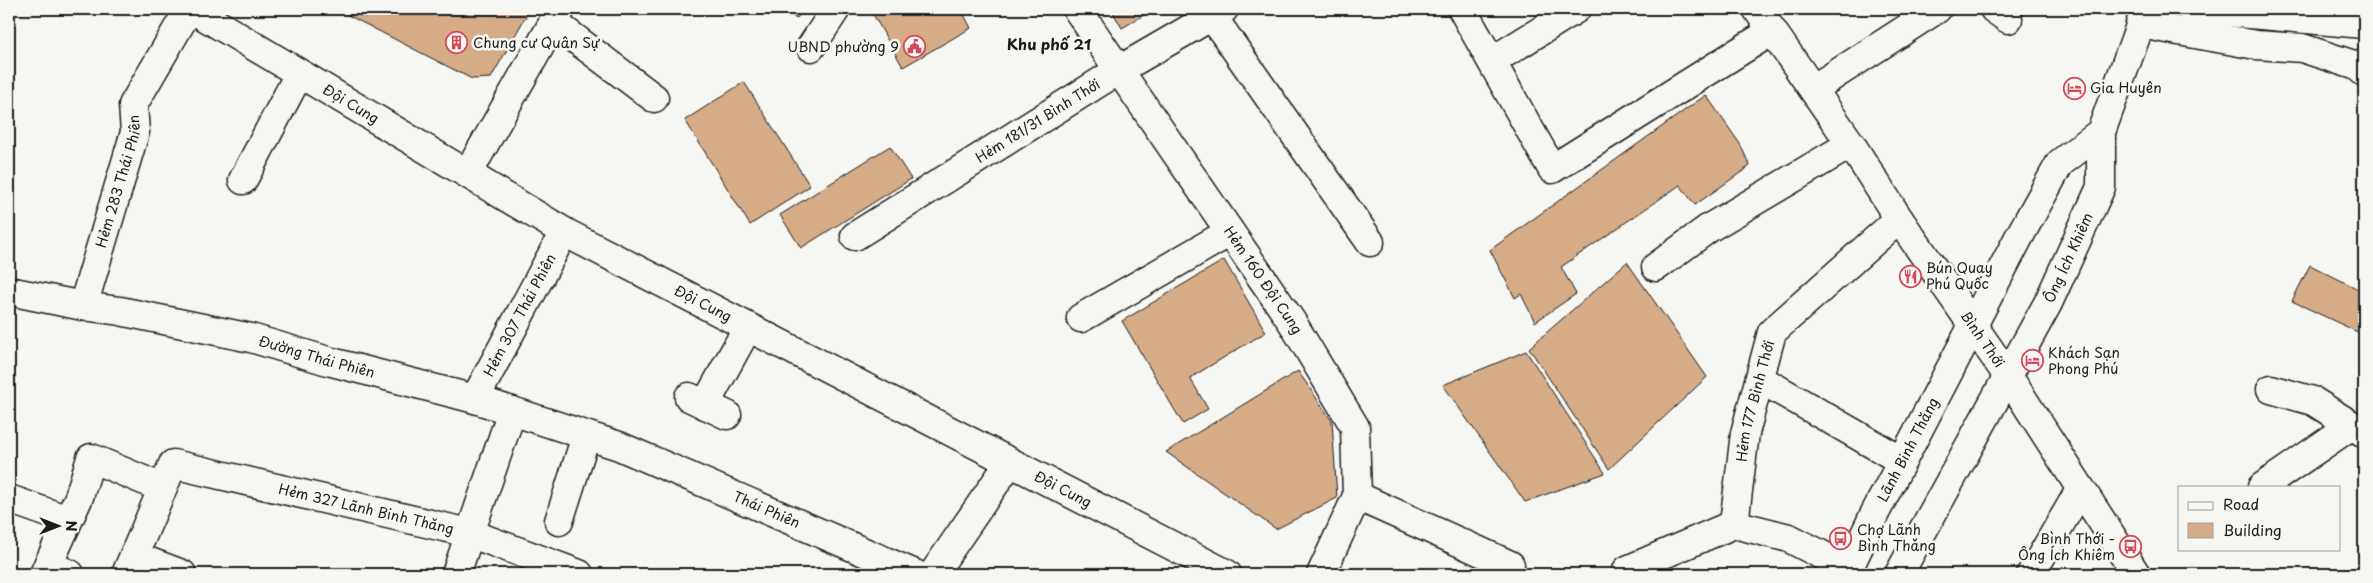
<svg xmlns="http://www.w3.org/2000/svg" width="2373" height="583" viewBox="0 0 2373 583" font-family="'Playpen Sans',sans-serif">
	<rect width="100%" height="100%" fill="#f6f6f2"/>
	<filter id="ink" filterUnits="userSpaceOnUse"><feTurbulence type="fractalNoise" baseFrequency=".02" numOctaves="2"/><feDisplacementMap in="SourceGraphic" scale="10" xChannelSelector="R" yChannelSelector="G"/><feConvolveMatrix kernelMatrix="1 2 1 2 8 2 1 2 1" color-interpolation-filters="sRGB"/></filter>
	<g filter="url(#ink)">
		<path fill="#d6ac87" stroke="#1c1c1c" d="M336,9H530L491,78L472,79Z
			M784,9H805L796,19Z
			M870,9H961L971,28L903,67Z
			M1111,9H1154L1122,28Z
			M744,82L810,186L750,225L685,120Z
			M1706,95L1740,144L1750,166L1695,205L1680,185L1561,267L1576,294L1535,322L1521,294L1515,298L1490,250Z
			M890,146L911,179L801,248L780,215Z
			M1224,260L1266,332L1190,378L1208,409L1183,424L1122,321Z
			M1627,262L1707,377L1609,469L1529,348Z
			M2310,265L2364,292V335L2292,301Z
			M1526,351L1605,473L1525,502L1443,385Z
			M1298,371L1332,421L1337,498L1276,529L1166,452Z"/>
		<g fill="none" stroke-linecap="round" stroke-linejoin="round">
			<defs>
				<g id="minor">
					<path id="s1" d="M192,9L568,234L1227,574"/>
					<path id="s2" d="M1077,9L1292,322L1355,427L1357,496L1321,574"/>
					<path d="M1462,9L1552,169L1772,31"/>
					<path d="M1994,9L2008,19"/>
					<path d="M2192,9L2364,24"/>
					<path d="M1212,16L1370,242"/>
					<path d="M553,22L654,98"/>
					<path d="M2140,24L2256,45L2302,48L2357,66L2364,72"/>
					<path d="M811,47L836,9"/>
					<path d="M1492,61L1576,9"/>
					<path d="M1813,89L1937,9"/>
					<path d="M468,173L561,9"/>
					<path d="M243,180L299,74"/>
					<path id="s3" d="M855,236L1119,70L1224,9"/>
					<path d="M1656,267L1709,228L1851,144"/>
					<path id="s4" d="M9,291L83,306L120,311L251,338L328,361L475,399L619,446L915,574"/>
					<path id="s5" d="M83,306L135,132L133,105L189,9"/>
					<path d="M1081,318L1230,232"/>
					<path d="M1760,379L1902,461"/>
					<path d="M2271,389L2313,401L2364,433"/>
					<path d="M689,397L727,415"/>
					<path id="s6" d="M475,399L564,232"/>
					<path d="M705,405L748,327"/>
					<path d="M2262,487L2352,425"/>
					<path d="M1357,496L1510,565"/>
					<path d="M9,499L68,520"/>
					<path d="M559,521L586,436"/>
					<path id="s7" d="M1734,524L1745,433L1772,332L1899,219"/>
					<path d="M1734,524L1789,538L1849,569"/>
					<path d="M134,556L182,574"/>
					<path d="M48,565L70,574"/>
					<path d="M1627,570L1734,524"/>
					<path d="M44,574L79,497L91,458L162,488"/>
					<path id="s8" d="M126,574L173,464L469,533L579,574"/>
					<path d="M456,574L512,411"/>
					<path d="M933,574L1010,462"/>
					<path d="M2031,574L2080,490"/>
				</g>
				<g id="major">
					<path id="s9" d="M1757,9L1851,144L1899,219L2008,376L2136,574"/>
					<path id="s10" d="M1846,574L1874,515L2019,237L2060,163L2101,132"/>
					<path id="s11" d="M1899,574L2048,303L2101,187V132L2146,9"/>
				</g>
			</defs>
			<use href="#minor" stroke="#1c1c1c" stroke-width="31"/>
			<use href="#major" stroke="#1c1c1c" stroke-width="31"/>
			<use href="#minor" stroke="#f6f6f2" stroke-width="28"/>
			<use href="#major" stroke="#f6f6f2" stroke-width="28"/>
		</g>
	</g>
	<defs>
		<symbol id="building-ring" viewBox="-11 -11 22 22"><circle r="9.5" fill="#f6f6f2" stroke="#d1495b" stroke-width="1.5"/><path d="M-4-6H4V6H1V3H-1V6H-4ZM-2.5-4.3h1.7v1.8h-1.7ZM.8-4.3h1.7v1.8H.8ZM-2.5-1h1.7V.8h-1.7ZM.8-1h1.7V.8H.8Z" fill="#d1495b"/></symbol>
		<symbol id="civic-ring" viewBox="-11 -11 22 22"><circle r="9.5" fill="#f6f6f2" stroke="#d1495b" stroke-width="1.5"/><path d="M-.6-6.5H3V-4.5H.6V-3L4-1V1h2V6H-6V1h2V-1L-.6-3ZM-1.2 2.5V6h2.4V2.5Z" fill="#d1495b"/></symbol>
		<symbol id="hotel-ring" viewBox="-11 -11 22 22"><circle r="9.5" fill="#f6f6f2" stroke="#d1495b" stroke-width="1.5"/><path d="M-6-4.5h1.5V1H6V5H4.5V3h-9V5H-6ZM-4 0a1.8 1.8 0 1 1 3.6 0ZM.5 0V-2.5h3Q6-2.5 6 0Z" fill="#d1495b"/></symbol>
		<symbol id="restaurant-ring" viewBox="-11 -11 22 22"><circle r="9.5" fill="#f6f6f2" stroke="#d1495b" stroke-width="1.5"/><path d="M-5-6h1v4h1v-4h1v4h1v-4h1v5L-1.5 .5V6h-2V.5L-5-1ZM5-6V6H3V1.5H1.5Q1.5-4 5-6Z" fill="#d1495b"/></symbol>
		<symbol id="bus-ring" viewBox="-11 -11 22 22"><circle r="9.5" fill="#f6f6f2" stroke="#d1495b" stroke-width="1.5"/><path d="M-5-6H5V4H4V6H2V4H-2V6H-4V4H-5ZM-3.5-4V0h7V-4ZM-3.5 1.2v1.5H-2V1.2ZM2 1.2v1.5H3.5V1.2Z" fill="#d1495b"/></symbol>
	</defs>
	<g fill-rule="evenodd">
		<use href="#building-ring" x="444" y="30" width="25" height="25"/>
		<use href="#civic-ring" x="902" y="34" width="25" height="25"/>
		<use href="#hotel-ring" x="2062" y="76" width="25" height="25"/>
		<use href="#restaurant-ring" x="1898" y="264" width="25" height="25"/>
		<use href="#hotel-ring" x="2020" y="348" width="25" height="25"/>
		<use href="#bus-ring" x="1828" y="526" width="25" height="25"/>
		<use href="#bus-ring" x="2118" y="534" width="25" height="25"/>
	</g>
	<g text-anchor="middle" stroke-width="5" stroke-linejoin="round" paint-order="stroke">
		<g font-size="14" fill="#1c1c1c" stroke="#f6f6f2" text-anchor="start">
			<text x="473" y="48">Chung cư Quân Sự</text>
			<text x="899" y="52" text-anchor="end">UBND phường 9</text>
			<text x="2090" y="93">Gia Huyên</text>
			<text x="1926" y="273">Bún Quay<tspan x="1926" dy="16">Phú Quốc</tspan></text>
			<text x="2048" y="358">Khách Sạn<tspan x="2048" dy="16">Phong Phú</tspan></text>
			<text x="1857" y="535">Chợ Lãnh<tspan x="1857" dy="16">Bình Thăng</tspan></text>
			<text x="2115" y="544" text-anchor="end">Bình Thới -<tspan x="2115" dy="16">Ông Ích Khiêm</tspan></text>
		</g>
		<g font-size="14" fill="#1c1c1c" stroke="#f6f6f2">
			<text dy="5" stroke="none"><textPath href="#s1" startOffset="185">Đội Cung</textPath></text>
			<text dy="5" stroke="none"><textPath href="#s3" startOffset="216">Hẻm 181/31 Bình Thới</textPath></text>
			<text dy="5" stroke="none"><textPath href="#s5" startOffset="130">Hẻm 283 Thái Phiên</textPath></text>
			<text dy="5" stroke="none"><textPath href="#s11" startOffset="359">Ông Ích Khiêm</textPath></text>
			<text dy="5" stroke="none"><textPath href="#s2" startOffset="329">Hẻm 160 Đội Cung</textPath></text>
			<text dy="5" stroke="none"><textPath href="#s1" startOffset="590">Đội Cung</textPath></text>
			<text dy="5" stroke="none"><textPath href="#s6" startOffset="95">Hẻm 307 Thái Phiên</textPath></text>
			<text dy="5" stroke="none"><textPath href="#s9" startOffset="400">Bình Thới</textPath></text>
			<text dy="5" stroke="none"><textPath href="#s4" startOffset="315">Đường Thái Phiên</textPath></text>
			<text dy="5" stroke="none"><textPath href="#s7" startOffset="125">Hẻm 177 Bình Thới</textPath></text>
			<text dy="5" stroke="none"><textPath href="#s10" startOffset="139">Lãnh Binh Thăng</textPath></text>
			<text dy="5" stroke="none"><textPath href="#s1" startOffset="995">Đội Cung</textPath></text>
			<text dy="5" stroke="none"><textPath href="#s8" startOffset="318">Hẻm 327 Lãnh Binh Thăng</textPath></text>
			<text dy="5" stroke="none"><textPath href="#s4" startOffset="791">Thái Phiên</textPath></text>
		</g>
		<g font-size="15" font-weight="bold" fill="#1c1c1c" stroke="#f6f6f2">
			<text x="1049" y="50">Khu phố 21</text>
		</g>
	</g>
	<rect width="2373" height="583" fill="none" stroke="#f6f6f2" stroke-width="30"/>
	<rect x="15" y="15" width="2343" height="553" fill="none" stroke="#1c1c1c" stroke-width="2" filter="url(#ink)"/>
	<rect x="2178" y="486" width="162" height="65" fill="#f6f6f2" stroke="#9f9f9c"/>
	<rect x="2188" y="502" width="25" height="8" fill="#f6f6f2" stroke="#9f9f9c"/>
	<text x="2223" y="510" font-size="15" fill="#1c1c1c">Road</text>
	<rect x="2188" y="523" width="25" height="15" fill="#d6ac87" stroke="#9f9f9c"/>
	<text x="2223" y="536" font-size="15" fill="#1c1c1c">Building</text>
	<g transform="translate(58 526) rotate(90)" stroke="#f6f6f2" stroke-width="4" paint-order="stroke">
	<path d="M0-4L9 19L0 12L-9 19Z" fill="#1c1c1c"/>
	<text y="-8" font-size="14" font-weight="bold" text-anchor="middle" fill="#1c1c1c">N</text>
	</g>
</svg>
